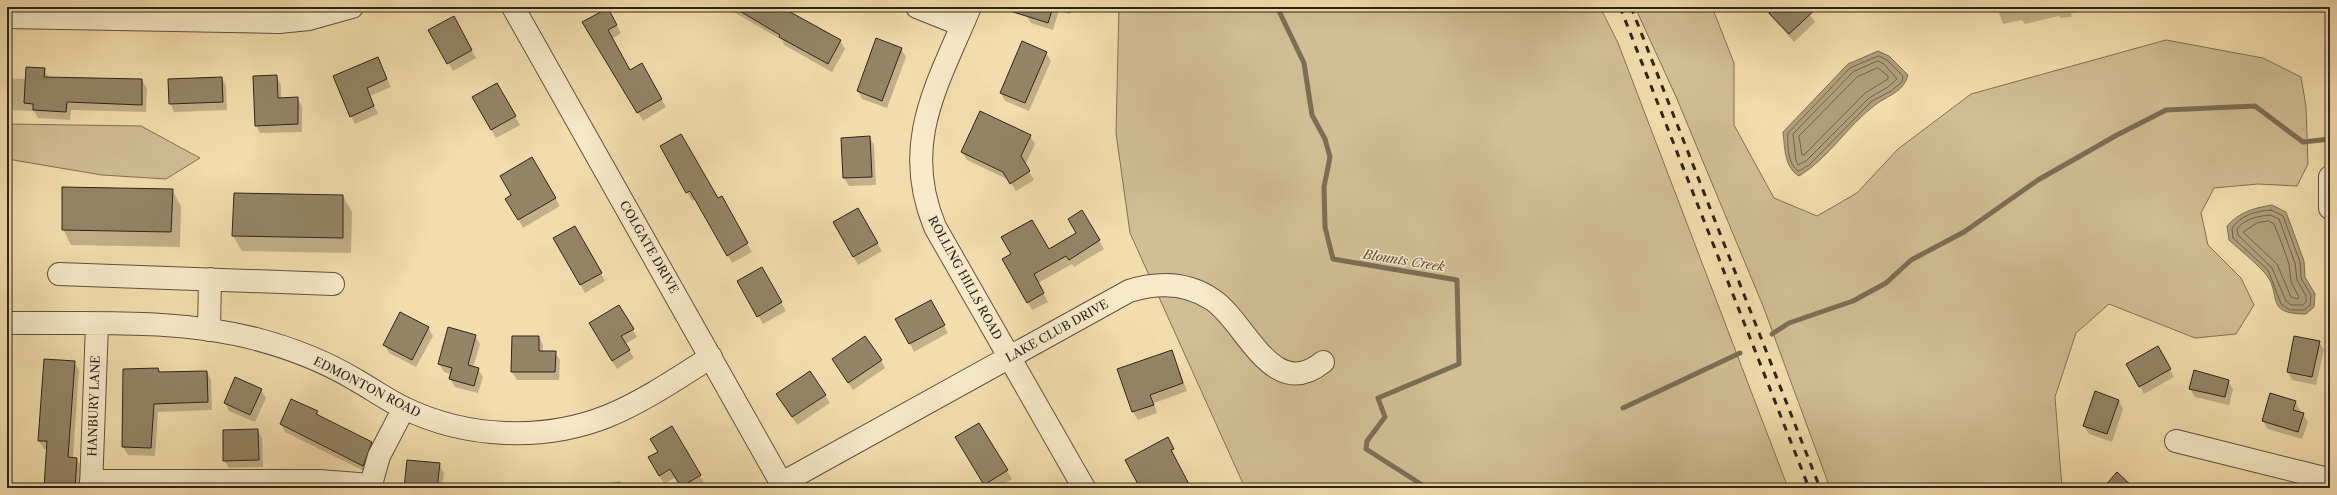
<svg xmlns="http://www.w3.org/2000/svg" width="2337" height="495" viewBox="0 0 2337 495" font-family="'Libre Caslon Text',serif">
	<rect width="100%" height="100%" fill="#f3ddac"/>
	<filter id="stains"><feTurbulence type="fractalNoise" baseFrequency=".005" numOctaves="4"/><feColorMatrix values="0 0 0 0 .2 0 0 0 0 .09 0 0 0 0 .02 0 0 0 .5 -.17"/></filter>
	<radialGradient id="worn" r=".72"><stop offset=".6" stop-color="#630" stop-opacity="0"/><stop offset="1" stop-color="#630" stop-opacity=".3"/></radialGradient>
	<path fill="#d2be94" stroke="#807258" d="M1119,7H1600L1618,43L1788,488H1245L1130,233L1116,133Z
		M1635,7H1712L1734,63V125L1774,198L1817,216L1857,193L1898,149L1971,94L2166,40L2263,58L2301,77L2306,106L2308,164L2297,186L2258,184L2214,188L2201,213L2208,245L2241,278L2254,305L2236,334L2195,338L2109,304L2076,333L2055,397L2062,488H1830L1763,306L1677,99Z
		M7,124L141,126L200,158L166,179L102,175L7,159Z"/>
	<path fill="#b09e7b" stroke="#7c6e55" d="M1878,51L1889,56L1908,75C1903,93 1888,95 1875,105C1847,126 1829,158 1799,176C1784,167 1785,148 1783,132L1848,64Z
		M2272,205L2286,212L2304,261L2305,277L2315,294L2314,307L2306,314C2262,314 2284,294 2264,272C2253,260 2240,250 2229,240L2227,226C2239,212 2254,208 2272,205Z"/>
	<path fill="#0003" d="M729,7H779L840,41L845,49L832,72L784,45L782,40L730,10Z
		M1029,7H1073L1070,14L1059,11L1053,30L1031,23L1026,15Z
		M1762,7H1804L1815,22L1794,42Z
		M1997,7H2084V11L2071,13L2072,17L2060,18L2059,16L2025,24L2022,20L2003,24Z
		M607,9L621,33L612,39L630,72L642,65L666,107L643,121L584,22Z
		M453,17L476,58L453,71L430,31Z
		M901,49L906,57L887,108L862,99L858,91Z
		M1046,53L1051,61L1029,111L1005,101L1001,93Z
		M377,58L391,87L370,96L378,114L355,124L351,116Z
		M44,69L49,78L142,80L147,89L146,112L71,110L70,120L38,118L34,111L7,110V78L26,79Z
		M276,76L281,85V99L297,98L302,106V132L260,133L256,125Z
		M222,78L226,86L227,110L174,112L170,103Z
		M497,84L520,125L496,138L473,97Z
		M1030,136L1035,144L1025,165L1034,180L1016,191L1009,180L967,160L962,152Z
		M869,137L874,145L876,185L849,186L844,178L842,139Z
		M661,146L718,200L721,198L752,252L732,263L695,199L692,201Z
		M532,158L560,206L523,228L507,199L513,196Z
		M172,190L181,206L180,247L71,245L63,229Z
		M343,196L352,212L351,253L242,251L233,236Z
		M857,209L882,251L858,265L834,222Z
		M1082,212L1104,249L1074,267L1072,264L1038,283L1048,302L1032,310L1004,260L1049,251L1077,233Z
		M574,227L605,281L585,293L554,239Z
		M761,268L786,311L763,324L738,282Z
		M619,306L637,337L625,344L634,358L617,369L590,324Z
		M935,309L948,333L914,352L910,344Z
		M428,327L433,336L416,367L389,353L384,344Z
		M475,336L480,344L473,368L478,369L483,377L478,393L455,387L450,379L452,375L444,372L439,364Z
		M539,337L543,345V352H555L560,360L559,380H517L512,372Z
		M2319,342L2324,350L2316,385L2292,380L2288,372Z
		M2158,348L2174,377L2144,394L2128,364Z
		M1172,352L1187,391L1154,403L1157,413L1138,420L1133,412Z
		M881,360L885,368L853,390L838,368Z
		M74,362L79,370L73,458L76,459L81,467L80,488H45L47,449H44L39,441Z
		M158,369L160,373L207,372L211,380L212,410L158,412L155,456L128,455L123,447Z
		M2228,381L2233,389L2229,405L2195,397L2190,389Z
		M261,390L266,398L255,422L229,411L225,403Z
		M825,395L830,403L797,425L782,402Z
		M2119,401L2123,409L2112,442L2089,434L2084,426Z
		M2296,402L2300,410L2299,413L2303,414L2308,422L2302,439L2268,429L2263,421Z
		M317,411L320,417L371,443L376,451L368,473L285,432L281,424Z
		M978,424L1012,479L997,488H987L956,437Z
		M671,427L705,484L697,488H682L676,477L664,484L649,458L659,452Z
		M257,430L262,438L263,467L229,468L224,460Z
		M1167,439L1190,488H1141Z
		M439,464L444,473L442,488H405Z
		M620,481L624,488H582Z
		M534,486H545L546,488H534Z"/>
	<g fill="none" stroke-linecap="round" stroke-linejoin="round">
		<path stroke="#6f624c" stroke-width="1" d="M1879,56L1887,60L1903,76L1902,82L1891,91L1872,101L1809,165L1799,171C1788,167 1787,143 1788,133L1850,68Z
			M1878,61L1884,64L1897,79L1888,87L1869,98L1806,161L1798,165L1796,160L1793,134L1853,72Z
			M1878,68L1888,76V79L1865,93L1804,155H1802L1799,136L1857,77Z
			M2271,210L2283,216L2300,262L2301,278L2311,295L2310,305L2304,310H2290L2281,304L2268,270L2233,238L2232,228C2241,215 2256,211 2271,210Z
			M2270,215L2279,219L2295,263L2297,280L2306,296V302L2303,305H2291L2286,301L2272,268L2238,235L2237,229C2244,219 2258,216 2270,215Z
			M2269,221L2274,224L2282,244L2289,264L2291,282L2299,297L2298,299L2291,297L2277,264L2243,232L2257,223Z"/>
		<path stroke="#7c6e55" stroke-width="5" d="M1277,7L1304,63L1312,115L1325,139L1330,157L1324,187L1325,227L1333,259L1457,280L1459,364L1378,398L1385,417L1367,441L1366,449L1427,488
			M1772,334L1789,323L1853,301L1886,283L1911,260L1964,232L2038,180L2117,135L2166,110L2255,106L2303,142L2330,139
			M1623,408L1740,353"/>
	</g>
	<path fill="#948567" stroke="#2e251c" d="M733,7H781L841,40L828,64L779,37L780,35Z
		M1008,7H1053L1048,23L1007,10Z
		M1775,7H1818L1789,34L1769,13Z
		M608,8L617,25L608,30L630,70L642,63L662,99L637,113L582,22Z
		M454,16L472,50L447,64L428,30Z
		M876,38L902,48L882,101L857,91Z
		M1022,41L1047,52L1025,103L1000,93Z
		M378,57L387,79L367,88L374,106L350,117L333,76Z
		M26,67L45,68L44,77L142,79V105L67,102L66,112L33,110V104L24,103Z
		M277,75L278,98L298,97V124L255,126L253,76Z
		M222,77L223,102L169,104L168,79Z
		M497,83L516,116L491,130L472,97Z
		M980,111L1031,135L1021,156L1030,171L1010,184L1003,172L961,152Z
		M681,134L718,198L722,196L748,243L727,256L690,191L686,193L660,146Z
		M870,136L872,177L843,178L841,138Z
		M532,157L556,198L518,220L505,199L511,195L500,176Z
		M62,187L173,189L171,232L62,230Z
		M234,193L343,195V238L232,236Z
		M858,208L878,243L853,257L833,222Z
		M1082,210L1100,240L1069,260L1066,256L1034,274L1044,293L1027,303L1002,259L1011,254L1001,237L1032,220L1049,249L1076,233L1068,219Z
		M575,226L602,273L580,285L553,238Z
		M762,267L782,302L757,317L737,281Z
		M931,300L945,325L909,344L895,319Z
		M619,305L634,329L621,336L630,350L612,361L589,323Z
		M400,312L429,327L412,360L383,345Z
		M448,327L476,335L468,365L479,368L474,386L449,379L452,368L438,364Z
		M512,336H539V351H556L555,372H511Z
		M865,336L882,360L848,383L832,359Z
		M2294,336L2320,341L2312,377L2287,372Z
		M2158,346L2171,369L2139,387L2126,364Z
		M1172,350L1183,383L1150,395L1154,405L1132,412L1117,369Z
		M44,359L75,361L68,457L77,458L75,488H44L47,441H38Z
		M158,368L159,372L207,371L208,402L154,404L151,448L122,447L123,369Z
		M2194,370L2229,380L2225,397L2189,389Z
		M810,371L826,395L792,417L776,394Z
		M235,377L262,389L250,415L224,403Z
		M2095,391L2119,400L2107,434L2083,426Z
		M2270,393L2296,401L2293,410L2304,413L2298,432L2262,421Z
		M291,399L318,411L316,414L372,442L363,466L280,424Z
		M979,423L1008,470L984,485L955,437Z
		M672,426L701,475L681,487L670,469L659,476L648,457L658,452L650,439Z
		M258,429L259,460L223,461V430Z
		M1168,437L1174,449L1171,450L1191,488H1140L1125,460Z
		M407,460L440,463L437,488H404Z
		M2117,472L2134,488H2103Z"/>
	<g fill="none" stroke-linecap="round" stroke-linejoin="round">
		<defs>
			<path id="minor" d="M513,7L784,488
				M917,7L962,25
				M970,7C938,84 900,143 935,227L1084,488
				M7,17L279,22L309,19L352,7
				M2330,177V208
				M59,274L333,284
				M7,323C90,324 175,318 256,339C290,348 326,362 356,380C372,389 387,400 404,408C466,438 543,442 608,416C644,401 678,378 711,357
				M209,330L210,279
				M2176,441L2328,479
				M91,481H319L371,485
				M782,483L1129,291C1158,282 1187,282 1213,300C1246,322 1272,403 1323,362
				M91,488L97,324
				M370,488L379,456L404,408"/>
		</defs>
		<use href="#minor" stroke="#5f5340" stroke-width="24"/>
		<use href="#minor" stroke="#f7e9c9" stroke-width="22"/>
		<path stroke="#2e251c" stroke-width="3" stroke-dasharray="7 7" stroke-linecap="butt" d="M1620,7L1809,488
			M1631,7L1820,488"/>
	</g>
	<g text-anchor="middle" stroke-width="3" stroke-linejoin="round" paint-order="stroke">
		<g font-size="12" fill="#2e251c" stroke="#f7e9c9">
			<text transform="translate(649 247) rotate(60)" y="4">COLGATE DRIVE</text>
			<text transform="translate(965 278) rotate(61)" y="4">ROLLING HILLS ROAD</text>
			<text transform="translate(1057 331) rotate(-29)" y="4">LAKE CLUB DRIVE</text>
			<text transform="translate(367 387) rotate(27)" y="4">EDMONTON ROAD</text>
			<text transform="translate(94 406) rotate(-88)" y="4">HANBURY LANE</text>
		</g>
		<g font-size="13" font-style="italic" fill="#5c4f3d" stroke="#f7e9c9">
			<text transform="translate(1404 260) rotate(9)" y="5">Blounts Creek</text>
		</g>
	</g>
	<rect width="2337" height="495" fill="none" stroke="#f3ddac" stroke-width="24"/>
	<rect x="8" y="8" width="2321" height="479" fill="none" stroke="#2e251c" stroke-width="2"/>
	<rect x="12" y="12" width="2313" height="471" fill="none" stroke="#2e251c"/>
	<rect width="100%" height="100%" filter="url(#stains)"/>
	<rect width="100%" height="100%" fill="url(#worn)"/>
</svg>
